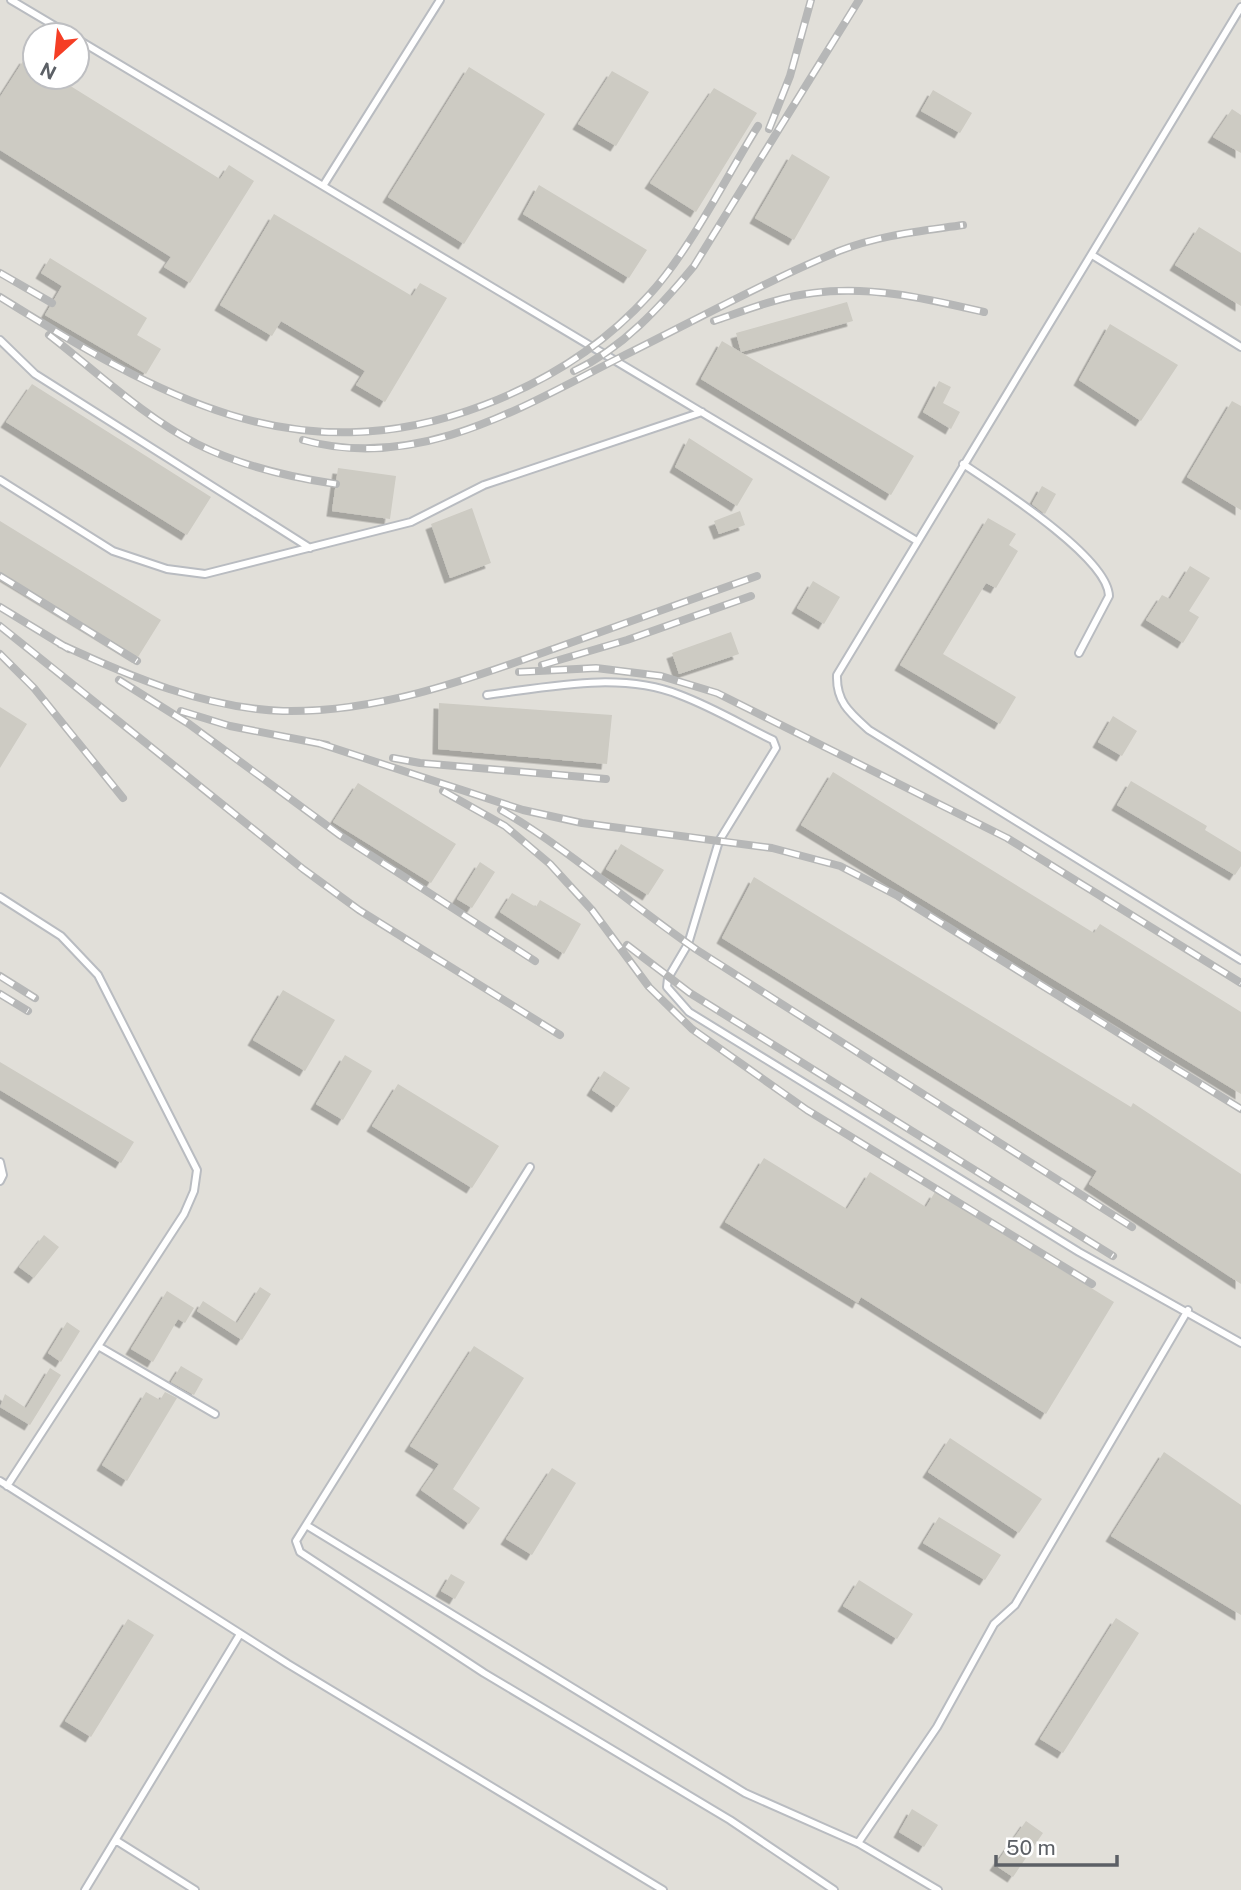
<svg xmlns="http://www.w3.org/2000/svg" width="1241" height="1890" viewBox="0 0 1241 1890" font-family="'Public Sans',sans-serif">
	<defs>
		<filter id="shadow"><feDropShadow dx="-5.5" dy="5.5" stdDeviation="0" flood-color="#0004"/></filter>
	</defs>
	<rect width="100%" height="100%" fill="#f0eee5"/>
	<path fill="#e1dfd9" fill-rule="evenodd" d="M0,0H1241V1890H0ZM35,35H77V77H35Z"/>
	<path fill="#cdcbc3" filter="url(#shadow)" d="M25,58L35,64V77H56L220,179L229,165L254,181L190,283L164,267L171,257L0,150V97Z
		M469,67L545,114L464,244L388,197Z
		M612,71L649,92L616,146L578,124Z
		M714,88L757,113L696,212L650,183Z
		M933,90L972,113L960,133L921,111Z
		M1232,109L1241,115V153L1213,137Z
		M792,154L830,177L794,240L755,218Z
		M539,185L647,250L629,278L523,214Z
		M274,214L412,296L420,283L447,298L385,402L356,385L365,371L281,321L272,336L220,305Z
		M1199,227L1241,253V306L1175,265Z
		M50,258L147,318L137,335L161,349L146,374L45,315L62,286L41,273Z
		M847,302L853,321L741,352L736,333Z
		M1110,324L1178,365L1141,421L1079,380Z
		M722,341L914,456L891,495L701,379Z
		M939,381L951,387L943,403L960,412L951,429L923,412Z
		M32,384L211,497L187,535L6,422Z
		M1232,401L1241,406V510L1187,477Z
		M689,438L753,479L737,506L675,467Z
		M338,468L396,476L390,519L332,511Z
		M1042,486L1056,494L1045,514L1032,504Z
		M472,508L491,563L450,578L431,524Z
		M740,511L745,525L719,534L714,521Z
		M988,518L1016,534L1009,545L1018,551L996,588L986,583L943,654L1016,697L1000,724L900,665Z
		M0,521L161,620L138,657L0,573Z
		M1190,566L1210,578L1189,611L1199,617L1183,643L1146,620L1162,595L1170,599Z
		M813,581L840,597L824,624L797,608Z
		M731,632L739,654L679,674L672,653Z
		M439,703L612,715L607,764L438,749Z
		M0,707L27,724L0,768Z
		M1113,716L1137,731L1122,756L1098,742Z
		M833,772L1094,933L1100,924L1241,1012V1094L801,825Z
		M1131,781L1207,826L1205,830L1241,852V866L1235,875L1117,805Z
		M358,783L456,844L431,883L333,822Z
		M621,844L664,870L648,895L606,869Z
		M480,862L495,872L472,908L457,899Z
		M754,877L1131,1107L1133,1103L1241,1174V1284L1089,1184L1097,1171L722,938Z
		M512,893L536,907L540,900L581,924L564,954L500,912Z
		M283,990L335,1020L305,1071L253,1040Z
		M345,1055L372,1071L343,1120L316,1104Z
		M0,1062L134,1142L121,1163L0,1090Z
		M604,1071L630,1088L617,1107L592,1090Z
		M398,1084L499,1146L472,1188L372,1126Z
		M764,1158L847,1209L870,1172L926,1207L935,1192L1114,1302L1046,1414L861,1297L858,1303L725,1222Z
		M44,1235L59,1247L34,1278L19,1267Z
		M260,1287L271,1294L242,1340L197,1311L203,1301L237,1323Z
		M167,1291L194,1308L185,1323L178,1319L153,1362L131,1349Z
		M67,1322L80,1331L61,1362L48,1353Z
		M474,1346L524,1378L453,1489L480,1508L469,1524L421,1490L439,1464L410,1446Z
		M181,1366L203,1379L194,1395L171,1382Z
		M50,1368L61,1375L30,1425L0,1407L5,1394L26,1408Z
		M146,1392L160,1400L165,1392L177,1398L127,1481L102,1465Z
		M950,1438L1042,1499L1019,1533L928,1472Z
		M1164,1452L1241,1505V1615L1111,1536Z
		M552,1468L576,1483L532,1555L506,1539Z
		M939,1517L1001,1555L985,1580L923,1543Z
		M451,1574L465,1582L455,1599L441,1591Z
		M859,1580L913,1614L897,1639L843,1606Z
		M1116,1618L1139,1633L1063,1753L1040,1739Z
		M128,1619L154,1635L91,1737L65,1721Z
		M912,1809L938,1825L924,1847L899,1832Z
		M1026,1821L1043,1833L1013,1877L995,1865Z"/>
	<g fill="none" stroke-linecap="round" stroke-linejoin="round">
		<defs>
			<path id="service" d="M11,0L70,35
				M1241,7L837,675C836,702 850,713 869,730L1241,960
				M77,39L917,541
				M323,186L440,0
				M1092,255L1241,347
				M0,340L35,374L310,548
				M963,464C996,486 1108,557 1109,596L1079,653
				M0,480L113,551L167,569L205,574L411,522L484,485L702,412
				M487,695C549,687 620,671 680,695C712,707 742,725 773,740L776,748L719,841L688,944L668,978L667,987L689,1012L1079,1252L1241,1343
				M0,897L61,936L98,975L197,1170L194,1191L184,1214L7,1486
				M0,1162L3,1175L0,1181
				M530,1167L296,1541L300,1552L484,1673L730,1820L834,1890
				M98,1346L215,1414
				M0,1481L288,1664L663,1890
				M306,1525L745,1793L858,1843L938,1890
				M117,1841L195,1890
				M858,1843L937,1727L994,1624L1015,1605L1188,1310
				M85,1890L240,1634"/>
		</defs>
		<use href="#service" stroke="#b9bcc1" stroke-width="10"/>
		<use href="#service" stroke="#fff" stroke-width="6"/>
		<defs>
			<path id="rail" d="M769,129L790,76L811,0
				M0,273L52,303
				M0,297C157,395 295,477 484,405C547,381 603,346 649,295C689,252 726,177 758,126
				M714,321C746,310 779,297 813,293C871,285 928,299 984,312
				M49,335C97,372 143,416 197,444C241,466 288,477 336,484
				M574,371C623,348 660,307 694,266L859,0
				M303,440C418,472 522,407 619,358C692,322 764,282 839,251C879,235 922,231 963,225
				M0,576L137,661
				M0,607L69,649
				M0,626L303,869L359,910L560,1035
				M60,644C131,677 204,708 283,711C378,713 469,679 556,648C623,624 690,600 757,576
				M0,654L34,688L123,798
				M542,665L627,640L751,596
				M519,672L596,668L661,676L717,693L1007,838L1241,983
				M119,680L189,724L341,836L535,961
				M181,711L230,726L327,745
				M318,743L523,810L582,823L772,848L840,866L898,896L1241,1109
				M393,758L420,763L606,779
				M443,791L505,826L550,864L592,910L649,987L692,1029L807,1110L1092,1284
				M501,810C570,850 631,905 697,950L1132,1227
				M627,945L690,993L1113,1256
				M0,976L35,998
				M0,994L28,1011"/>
		</defs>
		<use href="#rail" stroke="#b6b7b7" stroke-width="8"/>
		<use href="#rail" stroke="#fff" stroke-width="5" stroke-dasharray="16" stroke-linecap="butt"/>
	</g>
	<g transform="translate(56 56) rotate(207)"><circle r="33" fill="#ffffff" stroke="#bebfc2" stroke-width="2"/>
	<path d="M0-5L12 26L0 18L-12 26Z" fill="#f53e25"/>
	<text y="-10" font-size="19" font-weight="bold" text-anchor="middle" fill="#5c6066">N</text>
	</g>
	<path d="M996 1855v10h121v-10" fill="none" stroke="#5c6066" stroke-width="3.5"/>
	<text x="1006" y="1855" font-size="21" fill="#5c6066" stroke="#ffffff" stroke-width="5" paint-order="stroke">50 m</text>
</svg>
